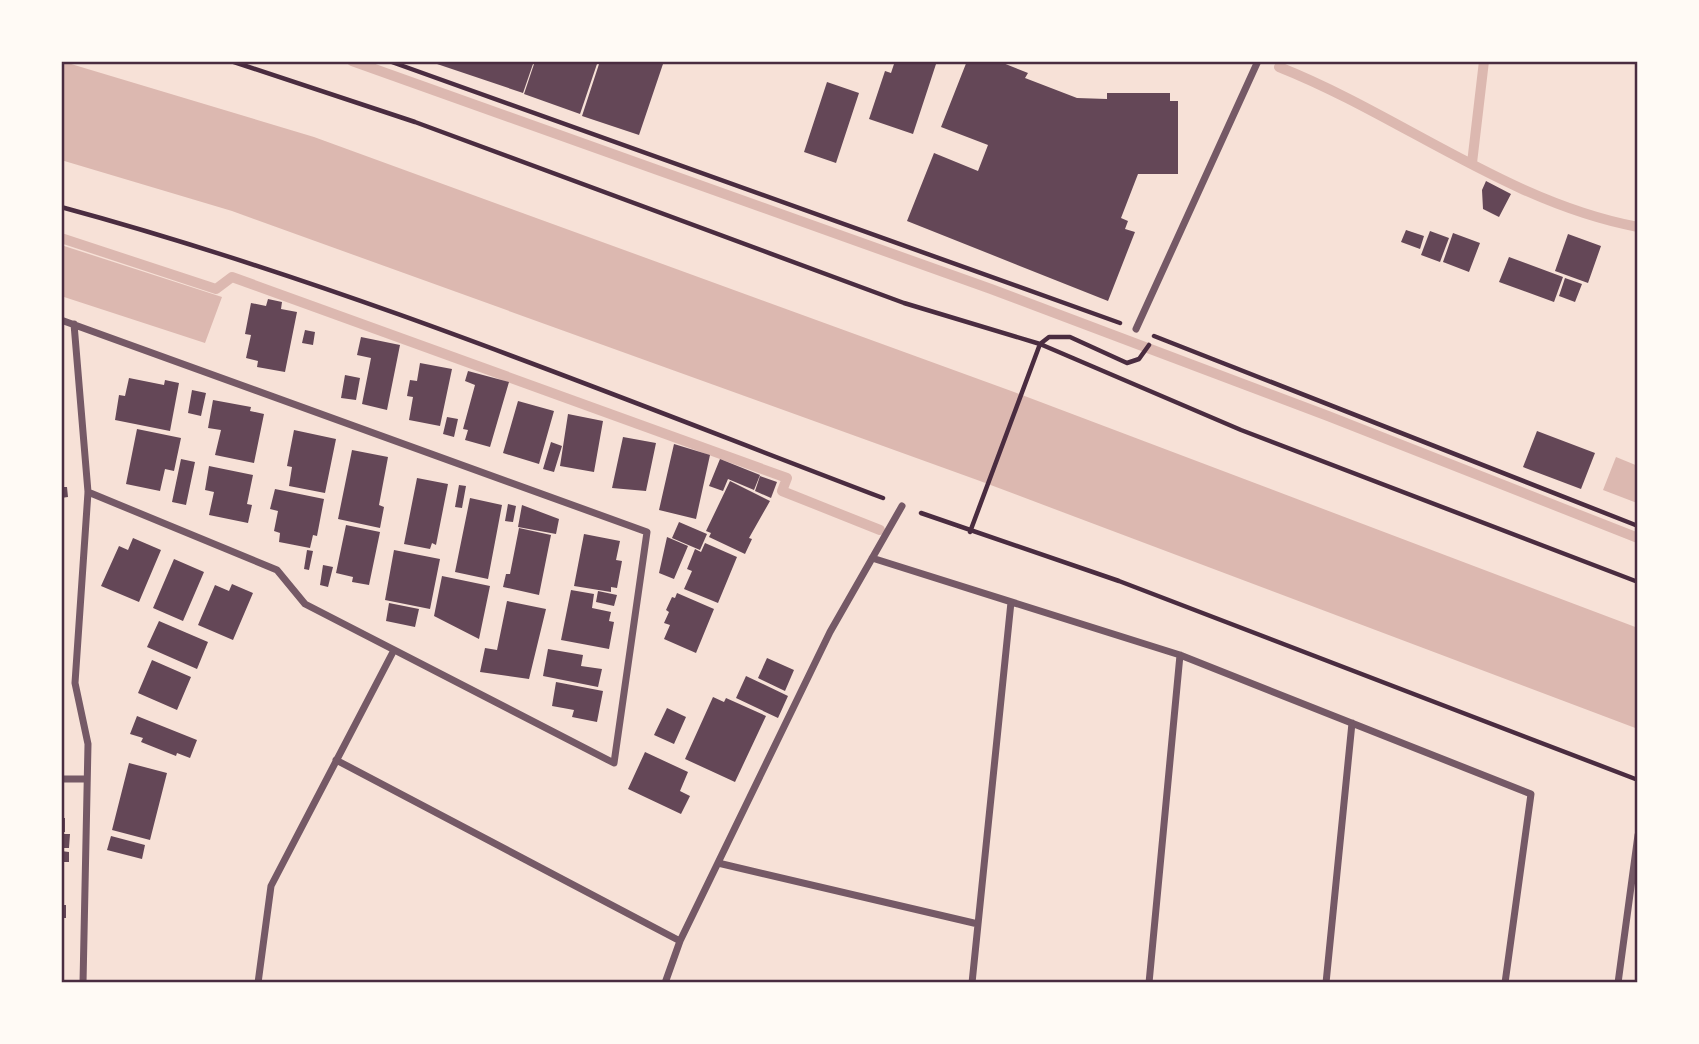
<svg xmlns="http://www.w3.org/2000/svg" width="1699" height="1044" viewBox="0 0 1699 1044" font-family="Roboto,sans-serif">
	<rect width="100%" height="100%" fill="#f7e1d7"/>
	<path fill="#dcb8b0" d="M61,61L314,137L1014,392L1638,628V729L980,481L232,211L61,160Z
		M61,245L222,297L205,343L61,296Z
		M1616,457L1638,466L1637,503L1603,490Z"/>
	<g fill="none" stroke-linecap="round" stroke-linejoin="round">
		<path stroke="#dcb8b0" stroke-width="10" d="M352,61L991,289L1328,416L1638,538
			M1279,67C1400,115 1509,203 1638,227
			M1472,163L1484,61
			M61,238L216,289L232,277L787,478L782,491L880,530"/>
	</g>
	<path fill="#644757" d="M437,61H534L523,93L437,64Z
		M535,61H598L580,114L524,94Z
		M600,61H664L639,135L582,116Z
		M895,61H937L913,134L869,119L885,71L891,73Z
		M967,61H998L1028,73L1025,78L1077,98L1107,99V93H1170V101H1178V174H1138L1121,218L1128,221L1125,229L1135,232L1108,301L907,221L934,153L978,171L988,145L941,127Z
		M827,82L859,93L836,163L804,152Z
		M1486,181L1511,194L1499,217L1483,209L1482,190Z
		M1406,230L1424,236L1420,249L1401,242Z
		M1430,231L1449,238L1440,262L1421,255Z
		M1453,233L1480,243L1469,272L1443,262Z
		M1568,234L1601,246L1588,283L1555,271Z
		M1509,257L1563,277L1554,302L1499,282Z
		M1565,278L1582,284L1575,302L1559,296Z
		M268,299L282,302L281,309L297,312L285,372L257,367L258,361L246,358L251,335L245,334L251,303L266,306Z
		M305,330L315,332L313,345L302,343Z
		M361,337L400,345L387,410L362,404L371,358L357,355Z
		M420,363L452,369L440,426L409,420L413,397L407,396L410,380L417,381Z
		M468,371L509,382L490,447L465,440L468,430L463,429L475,385L465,381Z
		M345,375L360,378L356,400L341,398Z
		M129,378L164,385L165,380L179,383L170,431L115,420L119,395L125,396Z
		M192,390L206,393L201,416L188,413Z
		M213,400L251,407L250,411L264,414L254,463L215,455L221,430L208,428Z
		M518,401L554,411L539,464L503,453Z
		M568,414L603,421L594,472L560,466Z
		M447,417L458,419L454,437L443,434Z
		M137,429L181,438L174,471L165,469L160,491L126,484Z
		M294,430L336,439L325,493L289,486L292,467L287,466Z
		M1537,431L1595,453L1581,489L1523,467Z
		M623,437L656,443L646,491L612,488Z
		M551,442L562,446L554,472L543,469Z
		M674,444L710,455L696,519L659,510Z
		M352,450L388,457L379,505L384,507L380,528L338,519Z
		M181,459L195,462L186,505L172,502Z
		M720,459L760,475L754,490L728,479L723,491L709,486Z
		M209,466L253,475L247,504L252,505L248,523L209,515L214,492L205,490Z
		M760,476L777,482L771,498L755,491Z
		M417,478L448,484L436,545L432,543L430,549L404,544Z
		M730,481L770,501L749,538L752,539L745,554L709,537L711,533L706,531Z
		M459,485L466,486L462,508L455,507Z
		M61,487H67L68,497L61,498Z
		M275,489L324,499L317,536L313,535L310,548L279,542L280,533L274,531L278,511L270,509Z
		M470,498L502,505L488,579L455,572Z
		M508,504L516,506L513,522L505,521Z
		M522,505L559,519L556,534L518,527Z
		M679,522L707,534L700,550L672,538Z
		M346,525L380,532L369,585L352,582L353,577L336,573Z
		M519,528L551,535L539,595L503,587L506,574H510Z
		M584,534L620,541L616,560L622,561L617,588L611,587V592L574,586Z
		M667,537L688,546L674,579L659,573Z
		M133,538L161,550L139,602L101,586L119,546L128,550Z
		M705,543L737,557L718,603L684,589L692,571L687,569L695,549L701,552Z
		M307,550L313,551L309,570L304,569Z
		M394,550L440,559L430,609L385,600Z
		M174,559L204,572L183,621L153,608Z
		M323,565L333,567L328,587L320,585Z
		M442,576L490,586L479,639L434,616Z
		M232,584L253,593L233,640L198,625L215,585L229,591Z
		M571,590L594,594L592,608L611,612L609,621L614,622L609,649L561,640Z
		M598,591L617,595L614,606L596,602Z
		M677,593L714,609L696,653L664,639L670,625L664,623L669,612L666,610L672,597L675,598Z
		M507,601L546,609L529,679L480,672L485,648L497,650Z
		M389,603L419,609L415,627L386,621Z
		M159,621L208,642L197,669L147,647Z
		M548,649L583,655L581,666L602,669L598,687L543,676Z
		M767,658L794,670L785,691L758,678Z
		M152,660L191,677L177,710L138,693Z
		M746,676L788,696L778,718L736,698Z
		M556,682L603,691L597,722L572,717L574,710L552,706Z
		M713,697L724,702L726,698L766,716L735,782L685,759Z
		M667,708L686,717L674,744L654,735Z
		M137,716L197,740L190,758L177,753L176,756L141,742L143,738L130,734Z
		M645,752L688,772L680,791L690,796L681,814L628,789Z
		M129,763L167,773L150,840L112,830Z
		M61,818H65V832H61Z
		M61,834H70L69,848H61Z
		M111,836L145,845L142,859L107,850Z
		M61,851L69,852V862H61Z
		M61,905H66V918H61Z"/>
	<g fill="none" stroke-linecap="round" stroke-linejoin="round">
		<path stroke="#4a2c40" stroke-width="4.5" d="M231,61L415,122L904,303L1040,344L1241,430L1638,582
			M389,61L1120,323
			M61,207C342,283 612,395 883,498
			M1154,336L1638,526
			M921,513L1119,581L1638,780
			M970,532L1040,344L1049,337H1070L1127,363L1139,359L1149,345"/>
		<path stroke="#755966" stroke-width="7" d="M61,320L647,532L614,763L305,604L277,570L88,492
			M74,324L88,492L75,683L88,744L83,983
			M1136,329L1258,61
			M872,558L1180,655L1531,794L1505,983
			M336,760L680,941
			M61,779H87
			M718,863L978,924
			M258,983L271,886L394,650
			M665,983L680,941L830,632L902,506
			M972,983L1011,602
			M1149,983L1180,655
			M1326,983L1352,723
			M1618,983L1638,835"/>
	</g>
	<rect width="1699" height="1044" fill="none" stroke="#fffaf5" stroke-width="126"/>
	<rect x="63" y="63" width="1573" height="918" fill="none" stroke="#4a2c40" stroke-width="2.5"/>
</svg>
